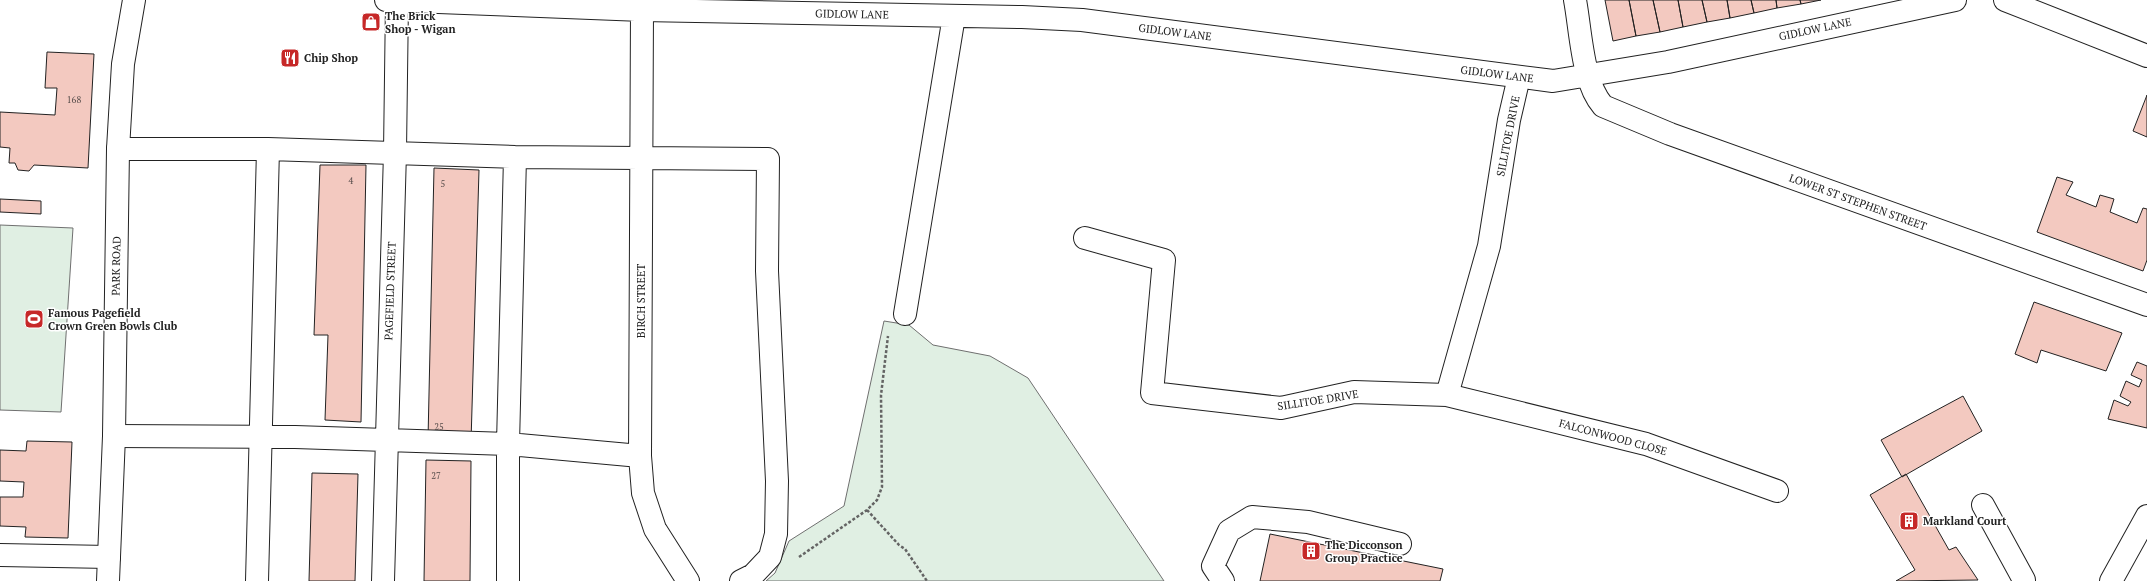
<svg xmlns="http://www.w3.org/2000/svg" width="2147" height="581" viewBox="0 0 2147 581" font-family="'PT Serif',serif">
	<rect width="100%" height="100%" fill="#fff"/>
	<path fill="#e0efe3" stroke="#6f6f6f" d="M0,225L73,228L61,412L0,410Z
		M884,321L909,325L933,345L990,356L1028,378L1164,581H766L775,573L789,541L844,506Z"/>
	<path fill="#f3c9c0" stroke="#222" d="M1605,0H1629L1636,36L1613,41Z
		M1629,0H1653L1660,32L1636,36Z
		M1653,0H1678L1683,27L1660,32Z
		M1678,0H1702L1707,22L1683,27Z
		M1702,0H1727L1730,18L1707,22Z
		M1727,0H1751L1754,13L1730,18Z
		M1751,0H1776L1777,8L1754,13Z
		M1776,0H1800L1801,4L1777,8Z
		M1800,0H1821L1801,4Z
		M47,52L94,54L88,168L34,165L29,171L18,170L15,163H9L10,148L0,147V112L55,115L57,88H45Z
		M2147,95V137L2133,131Z
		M320,165H366L361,422L325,420L328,335H314Z
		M434,168L479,170L471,442L428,439Z
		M2057,177L2073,182L2066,195L2096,207L2100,195L2114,199L2110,212L2137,223L2143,208L2147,209V260L2143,271L2037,232Z
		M0,199L41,201V214L0,212Z
		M2034,302L2122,333L2106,371L2041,350L2037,363L2015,354Z
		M2137,362L2147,366V428L2108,419L2114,400L2128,406L2131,402L2120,396L2126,381L2139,387L2142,380L2131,375Z
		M1963,396L1982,431L1902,477L1881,440Z
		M27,441L72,442L68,538L25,537L26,527L0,526V497H23L24,482L0,481V450L26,451Z
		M426,460L471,461L470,581H424Z
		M312,473L358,474L355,581H309Z
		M1906,474L1949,550L1956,547L1978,580L1896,581L1915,570L1870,495Z
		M1270,534L1443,569L1440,581H1260Z"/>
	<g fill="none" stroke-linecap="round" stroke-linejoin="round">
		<defs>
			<path id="minor" d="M386,0L642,10L1022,17L1082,20L1553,81L1668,62L1955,0
				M1575,0C1581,32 1582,82 1603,106L1670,134L2147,305
				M2005,0L2147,56
				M642,10L640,456L643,493L655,529L688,581
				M118,149H268L515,157L768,159L767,271L777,481L776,534L770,557L753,575L741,581
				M1085,238L1164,260L1152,393L1281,408L1354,392L1447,395L1489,246L1509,120L1519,77
				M905,314L954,16
				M1447,395L1646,444L1777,491
				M114,436L295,437L508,444L640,456
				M1983,505L2024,580
				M0,555L109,557
				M257,581L268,149
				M383,581L395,152L397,1
				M508,581V444L515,157
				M1223,581L1213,566L1229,531L1252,517L1308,522L1400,544
				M2111,581L2147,516"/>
			<path id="major" d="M108,581L114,436L118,149L123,64L134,0"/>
		</defs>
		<use href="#minor" stroke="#222" stroke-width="24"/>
		<use href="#major" stroke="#222" stroke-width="24"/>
		<path stroke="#646464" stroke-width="2.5" stroke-dasharray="3 2" stroke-linecap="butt" d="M867,510L899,545L905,549L927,581
			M799,557L867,510L877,500L882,487L881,395L888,336"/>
		<use href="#minor" stroke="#fff" stroke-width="22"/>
		<use href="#major" stroke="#fff" stroke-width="22"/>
	</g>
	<defs>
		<symbol id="shop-square" viewBox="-11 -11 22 22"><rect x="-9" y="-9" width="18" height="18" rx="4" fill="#c62828" stroke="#fff"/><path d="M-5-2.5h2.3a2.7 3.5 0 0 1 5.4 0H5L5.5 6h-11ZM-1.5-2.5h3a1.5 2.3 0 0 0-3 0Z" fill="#fff"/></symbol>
		<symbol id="restaurant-square" viewBox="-11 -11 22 22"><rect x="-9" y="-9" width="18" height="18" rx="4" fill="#c62828" stroke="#fff"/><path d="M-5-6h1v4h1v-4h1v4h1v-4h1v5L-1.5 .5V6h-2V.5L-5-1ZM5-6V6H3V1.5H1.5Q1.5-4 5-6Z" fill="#fff"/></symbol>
		<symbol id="stadium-square" viewBox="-11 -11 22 22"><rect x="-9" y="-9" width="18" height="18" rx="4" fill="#c62828" stroke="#fff"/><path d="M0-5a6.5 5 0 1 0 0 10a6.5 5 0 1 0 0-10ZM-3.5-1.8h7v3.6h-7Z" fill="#fff"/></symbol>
		<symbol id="building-square" viewBox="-11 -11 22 22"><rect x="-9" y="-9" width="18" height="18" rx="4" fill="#c62828" stroke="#fff"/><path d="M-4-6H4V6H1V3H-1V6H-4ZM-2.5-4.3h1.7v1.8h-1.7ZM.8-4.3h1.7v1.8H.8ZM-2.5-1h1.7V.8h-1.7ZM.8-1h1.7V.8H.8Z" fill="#fff"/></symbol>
	</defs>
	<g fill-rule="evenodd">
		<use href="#shop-square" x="360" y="11" width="22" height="22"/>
		<use href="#restaurant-square" x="279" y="47" width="22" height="22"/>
		<use href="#stadium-square" x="23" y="308" width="22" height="22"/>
		<use href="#building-square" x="1898" y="510" width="22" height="22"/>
		<use href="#building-square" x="1300" y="540" width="22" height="22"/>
	</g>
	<g text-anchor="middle" stroke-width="3" stroke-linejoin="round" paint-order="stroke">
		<g font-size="9" fill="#564c4a">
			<text x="74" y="103">168</text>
			<text x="351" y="184">4</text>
			<text x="443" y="187">5</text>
			<text x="439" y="430">25</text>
			<text x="436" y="479">27</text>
		</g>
		<g font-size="11" fill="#222" stroke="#fff">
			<text transform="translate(852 14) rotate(1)" y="4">GIDLOW LANE</text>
			<text transform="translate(1815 29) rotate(-12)" y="4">GIDLOW LANE</text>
			<text transform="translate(1175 32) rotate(7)" y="4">GIDLOW LANE</text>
			<text transform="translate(1497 74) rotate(7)" y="4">GIDLOW LANE</text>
			<text transform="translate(1508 136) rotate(-79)" y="4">SILLITOE DRIVE</text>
			<text transform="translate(1858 202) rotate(20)" y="4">LOWER ST STEPHEN STREET</text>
			<text transform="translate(116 266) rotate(-89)" y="4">PARK ROAD</text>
			<text transform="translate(390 291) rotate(-88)" y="4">PAGEFIELD STREET</text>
			<text transform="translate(641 301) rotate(-90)" y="4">BIRCH STREET</text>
			<text transform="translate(1318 400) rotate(-9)" y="4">SILLITOE DRIVE</text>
			<text transform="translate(1613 437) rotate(15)" y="4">FALCONWOOD CLOSE</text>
		</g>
		<g font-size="11" font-weight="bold" fill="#222" stroke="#fff" text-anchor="start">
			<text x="385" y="20">The Brick<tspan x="385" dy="13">Shop - Wigan</tspan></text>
			<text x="304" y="62">Chip Shop</text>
			<text x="48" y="317">Famous Pagefield<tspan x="48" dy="13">Crown Green Bowls Club</tspan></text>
			<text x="1923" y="525">Markland Court</text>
			<text x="1325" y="549">The Dicconson<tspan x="1325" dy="13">Group Practice</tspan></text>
		</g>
	</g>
</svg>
